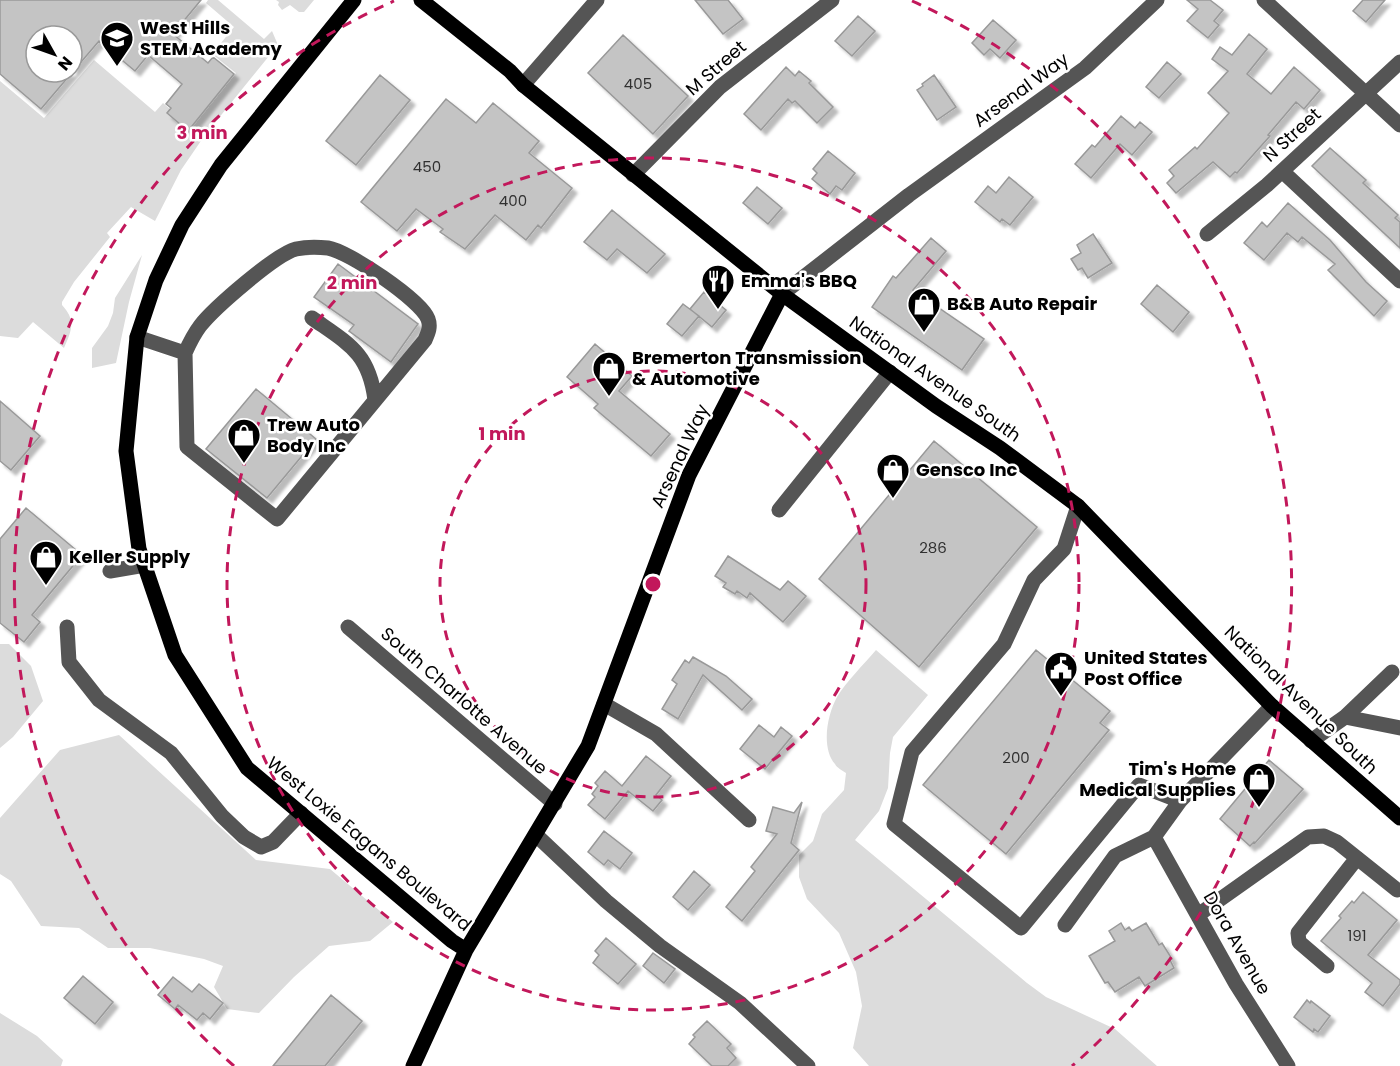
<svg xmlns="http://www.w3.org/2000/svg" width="1400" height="1066" viewBox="0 0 1400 1066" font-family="Poppins,sans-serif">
	<defs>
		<filter id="shadow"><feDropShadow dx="5" dy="5" stdDeviation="1.5" flood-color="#0004"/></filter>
	</defs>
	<rect width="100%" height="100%" fill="#fff"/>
	<path fill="#dcdcdc" d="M208,0H218L264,39L272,31L278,45L205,135L181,170L155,221L131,207L107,233L110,237L74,282L62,302V305C76,320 72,330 64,348L33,322L18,338L0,336V81L44,118L94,60L155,112L163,103L170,109L167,113L188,131L236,73L212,54L234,27L206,3Z
		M276,0H314L304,12H299L290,5L282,10L278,5L279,2Z
		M142,255L129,302L116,363L92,368V348L108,326L113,313L115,298Z
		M0,644H9L31,666L43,701L13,737L0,748Z
		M876,650L928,695L893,737L890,753L888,788L879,811L855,840L1027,983L1046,997L1115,1029L1157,1066H869L853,1048L862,1006L856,972L839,933L807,899L799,877V855L813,841L822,814L844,790L846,773C842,770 837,768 835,764C821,748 827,715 837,697C846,682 864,664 876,650Z
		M119,735L256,860L330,869L393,922L370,941L329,946L294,977L259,1013L227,1009L214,987L223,966L204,959L150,948H108L79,928L41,926L11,881L0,874V818L60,750Z
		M0,1013L37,1036L63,1060L61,1066H0Z"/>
	<path fill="#c4c4c4" stroke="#999" stroke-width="1.5" fill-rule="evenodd" filter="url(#shadow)" d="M0,0H201L173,34L208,63L213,57L234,74L188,131L167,113L171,108L166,104L182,84L148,55L135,71L99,41L41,109L0,74ZM36,36H72V72H36Z
		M695,0H728L743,19L723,34Z
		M1187,0H1210L1223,10L1214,21L1219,25L1208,38L1187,21L1198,9Z
		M1363,0H1385L1366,22L1353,11Z
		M858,16L875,31L852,56L835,41Z
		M993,20L1016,40L1000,58L990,49L984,55L972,43Z
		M1249,34L1267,49L1247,74L1271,94L1294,67L1320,90L1304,109L1296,102L1268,135L1270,136L1237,173L1235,172L1230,177L1213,162L1176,193L1167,183L1174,176L1169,170L1195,147L1197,149L1229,113L1208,93L1228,71L1212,59L1220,47L1232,55Z
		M623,35L688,96L653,134L588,73Z
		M1167,62L1181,74L1159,98L1146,87Z
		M786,67L795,76L799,71L811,81L809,83L833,107L817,123L795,101L792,103L788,99L761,130L744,114Z
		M380,75L410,100L356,165L326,141Z
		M934,75L956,107L937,120L917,90L923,86L922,84Z
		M446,99L476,123L493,103L539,141L529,153L572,188L541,228L538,225L526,240L495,215L465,249L440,232L443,229L416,209L397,231L361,202Z
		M1121,116L1135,128L1140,122L1152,132L1132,155L1120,144L1091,178L1075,164L1092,145L1095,147Z
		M1330,148L1366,180L1363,183L1398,215L1395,218L1400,222V248L1312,166Z
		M828,151L855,173L842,190L836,186L830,194L812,179L817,173L813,169Z
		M1009,177L1033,197L1010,225L1002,219L1000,222L975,202L988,186L996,193Z
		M757,187L782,208L768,224L743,203Z
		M1288,203L1330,240L1366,282L1387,301L1374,316L1328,270L1335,264L1302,237L1298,242L1287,233L1264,260L1244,243L1262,222L1267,227Z
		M612,210L665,254L647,273L617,249L607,260L584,242Z
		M1093,234L1112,263L1088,278L1082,268L1078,270L1071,259L1081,253L1077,245Z
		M931,238L946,251L913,290L984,339L962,370L872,307L893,276L896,278Z
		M338,264L418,324L391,362L349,331L354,325L314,297Z
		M1157,285L1189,312L1173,332L1141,304Z
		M704,292L726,310L712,327L690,309Z
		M683,304L699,316L682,336L667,324Z
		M595,344L632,376L619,391L670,434L651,456L594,408L598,404L567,377Z
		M256,389L316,439L267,498L206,449Z
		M0,401L40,436L11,470L0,461Z
		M934,441L1037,527L919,667L819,579Z
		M26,508L82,555L32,615L40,622L24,642L0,623V539Z
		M728,556L780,590L788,581L806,596L783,622L750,593L747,598L737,591L735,594L723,587L726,583L715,576Z
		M1036,650L1110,711L1100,723L1109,730L1006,854L923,785Z
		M693,657L726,676L752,699L742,710L703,675L678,719L662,709L677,684L672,680L685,660L689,663Z
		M759,725L774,737L781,727L792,736L765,769L740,749Z
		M646,756L671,776L656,795L662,800L653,811L628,791L605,819L588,805L595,797L592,794L598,786L595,783L605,771L622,786Z
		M1269,760L1303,789L1255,843L1254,842L1250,846L1220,819Z
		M802,802L791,843L799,850L742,921L726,907L755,871L751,867L777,834L766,831L773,807L794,813Z
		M604,831L632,853L620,869L608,860L604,865L588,852Z
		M694,871L710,885L688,910L673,897Z
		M1363,892L1397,920L1368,955L1400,980V984L1383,1006L1365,992L1372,983L1321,941L1341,918L1339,916L1352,901L1354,903Z
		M1121,923L1125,930L1129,927L1132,931L1146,923L1159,945L1162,943L1172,959L1170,960L1174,968L1145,986L1139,977L1115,992L1108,982L1105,983L1089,956L1115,941L1109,931Z
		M606,938L636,964L618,984L593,963L599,955L595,951Z
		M653,953L675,969L664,983L643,966Z
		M83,976L113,1002L95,1024L64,998Z
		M173,977L192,992L199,984L223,1003L210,1019L203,1013L197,1020L178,1005L175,1009L158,995Z
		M331,995L362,1021L325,1066H273Z
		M1307,1000L1310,1003L1311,1001L1330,1016L1318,1032L1314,1029L1313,1032L1294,1017Z
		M707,1021L731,1044L727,1048L736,1058L728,1066H712L689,1044L695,1037L693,1035Z"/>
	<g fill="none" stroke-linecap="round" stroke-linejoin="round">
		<path stroke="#555" stroke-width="15" d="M1264,0L1400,125
			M523,85L597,0
			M1282,171L1400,281
			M633,175L720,87L832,0
			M1207,234L1267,185L1400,62
			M782,294L909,195L1085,68L1157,0
			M312,318C349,344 369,353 375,400
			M137,337L185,353L187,447L277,519L425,340C428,333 431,327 428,319C421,300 348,251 328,248C319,247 305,247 296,249C276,254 214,308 200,326C194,334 189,344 185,353
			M1078,506L1064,549L1034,580L1004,644L912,752L894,824L1021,928L1139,785L1180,801
			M779,510L890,372
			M110,571L145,565
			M67,627L69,662L99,700L171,753L222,816L244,837L261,847L273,842L301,813
			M348,627L555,804
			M604,704L656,734L749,820
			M1345,717L1400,728
			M1311,741L1345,717L1392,672
			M536,835L606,901L660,946L740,1003L808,1066
			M1154,837L1236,984L1288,1066
			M1198,915L1308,837L1324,836L1337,842L1397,890
			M1065,925L1115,856L1154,837L1180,801L1272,706
			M1327,966L1299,942L1298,933L1357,858"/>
		<path stroke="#000" stroke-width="15" d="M354,0L221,165L182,225L156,280L137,337L126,451L139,549L175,655L247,768L452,941L466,950
			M421,0L510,71L523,85L782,294L936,406L1000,448L1078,506L1272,706L1400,818
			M413,1066L466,950L588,746L689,475L782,294"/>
	</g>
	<g fill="none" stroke="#c2185b" stroke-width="3" stroke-dasharray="10 8">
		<circle cx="653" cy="584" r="213"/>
		<circle cx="653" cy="584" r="426"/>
		<path d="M234 1066A638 638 0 0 1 394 1M912 1A638 638 0 0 1 1072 1066"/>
	</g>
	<defs>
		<symbol id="school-pin" viewBox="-11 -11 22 30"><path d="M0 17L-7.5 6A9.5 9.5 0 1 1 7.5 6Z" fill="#000" stroke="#fff"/><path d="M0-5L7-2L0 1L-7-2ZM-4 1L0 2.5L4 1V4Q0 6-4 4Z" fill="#fff"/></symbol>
		<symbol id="restaurant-pin" viewBox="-11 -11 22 30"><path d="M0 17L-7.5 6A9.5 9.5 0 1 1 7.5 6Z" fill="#000" stroke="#fff"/><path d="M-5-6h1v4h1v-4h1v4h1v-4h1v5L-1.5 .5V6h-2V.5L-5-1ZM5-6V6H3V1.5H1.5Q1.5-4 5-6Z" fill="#fff"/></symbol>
		<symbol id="shop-pin" viewBox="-11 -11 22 30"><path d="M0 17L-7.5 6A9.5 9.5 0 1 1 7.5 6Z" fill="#000" stroke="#fff"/><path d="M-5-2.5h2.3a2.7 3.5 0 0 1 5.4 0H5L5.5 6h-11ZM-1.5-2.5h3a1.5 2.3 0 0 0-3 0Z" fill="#fff"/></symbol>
		<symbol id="civic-pin" viewBox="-11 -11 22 30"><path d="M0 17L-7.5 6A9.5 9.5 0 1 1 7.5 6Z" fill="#000" stroke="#fff"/><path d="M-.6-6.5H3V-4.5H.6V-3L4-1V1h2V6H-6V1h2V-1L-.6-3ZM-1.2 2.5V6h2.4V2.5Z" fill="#fff"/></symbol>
	</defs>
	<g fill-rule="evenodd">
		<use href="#school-pin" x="98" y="19" width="38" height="52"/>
		<use href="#restaurant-pin" x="699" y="262" width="38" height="52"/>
		<use href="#shop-pin" x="905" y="285" width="38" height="52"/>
		<use href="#shop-pin" x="590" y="349" width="38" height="52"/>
		<use href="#shop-pin" x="225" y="416" width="38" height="52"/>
		<use href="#shop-pin" x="874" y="451" width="38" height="52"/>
		<use href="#shop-pin" x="27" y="538" width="38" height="52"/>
		<use href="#civic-pin" x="1042" y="649" width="38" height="52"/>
		<use href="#shop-pin" x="1240" y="760" width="38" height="52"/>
	</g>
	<g text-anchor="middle" stroke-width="5" stroke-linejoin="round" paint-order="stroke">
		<g font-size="15" fill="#313131">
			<text x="638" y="89">405</text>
			<text x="427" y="172">450</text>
			<text x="513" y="206">400</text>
			<text x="933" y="553">286</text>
			<text x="1016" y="763">200</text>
			<text x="1357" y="941">191</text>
		</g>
		<g font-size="18" font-weight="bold" fill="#000" stroke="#fff" text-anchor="start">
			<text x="140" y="34">West Hills<tspan x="140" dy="21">STEM Academy</tspan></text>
			<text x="741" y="287">Emma's BBQ</text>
			<text x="947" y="310">B&amp;B Auto Repair</text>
			<text x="632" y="364">Bremerton Transmission<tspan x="632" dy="21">&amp; Automotive</tspan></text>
			<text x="267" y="431">Trew Auto<tspan x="267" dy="21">Body Inc</tspan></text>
			<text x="916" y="476">Gensco Inc</text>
			<text x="69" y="563">Keller Supply</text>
			<text x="1084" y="664">United States<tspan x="1084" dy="21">Post Office</tspan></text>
			<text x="1236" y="775" text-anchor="end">Tim's Home<tspan x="1236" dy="21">Medical Supplies</tspan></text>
		</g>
		<g font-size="18" fill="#000" stroke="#fff">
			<text transform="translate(716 68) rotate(-41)" y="6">M Street</text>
			<text transform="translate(1021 90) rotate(-36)" y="6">Arsenal Way</text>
			<text transform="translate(1292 135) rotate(-42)" y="6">N Street</text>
			<text transform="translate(935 379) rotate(35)" y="6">National Avenue South</text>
			<text transform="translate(680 456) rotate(-65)" y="6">Arsenal Way</text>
			<text transform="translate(1301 700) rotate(44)" y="6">National Avenue South</text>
			<text transform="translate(464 701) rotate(41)" y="6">South Charlotte Avenue</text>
			<text transform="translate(369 844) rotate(40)" y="6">West Loxie Eagans Boulevard</text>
			<text transform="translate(1237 943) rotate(60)" y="6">Dora Avenue</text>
		</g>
	</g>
	<circle cx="653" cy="584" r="9" fill="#c2185b" stroke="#fff" stroke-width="3"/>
	<g font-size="18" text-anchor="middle" font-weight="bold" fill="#c2185b" stroke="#fff" stroke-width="5" stroke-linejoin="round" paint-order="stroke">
		<text x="202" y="139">3 min</text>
		<text x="352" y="289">2 min</text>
		<text x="502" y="440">1 min</text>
	</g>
	<g transform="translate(54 54) rotate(130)"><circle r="28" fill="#ffffff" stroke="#999999" stroke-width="1.5"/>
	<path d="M0-4.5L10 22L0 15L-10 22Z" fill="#000000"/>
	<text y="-9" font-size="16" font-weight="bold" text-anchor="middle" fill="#000000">N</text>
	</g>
</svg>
